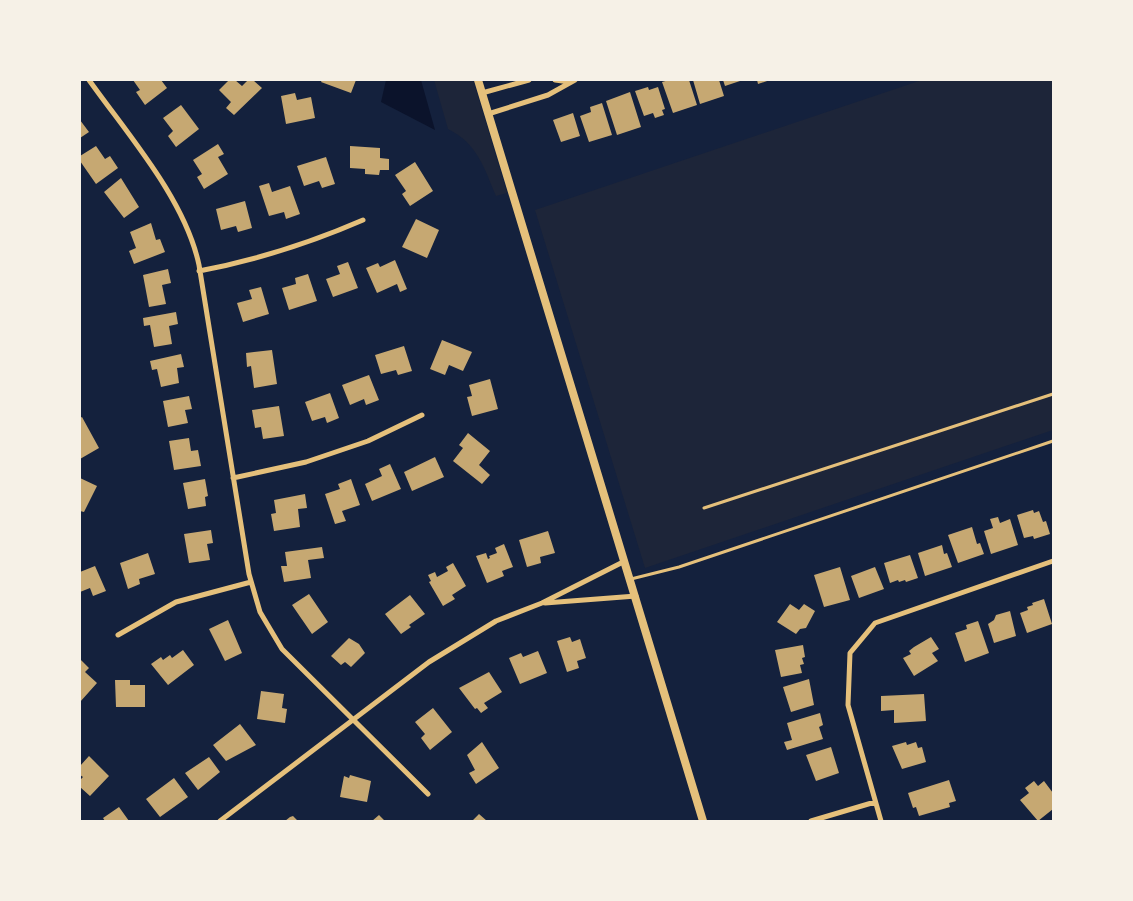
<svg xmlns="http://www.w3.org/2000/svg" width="1133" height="901" viewBox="0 0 1133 901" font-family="'Asap Condensed',sans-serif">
	<rect width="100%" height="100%" fill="#14213d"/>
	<path fill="#1d2539" d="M434,80H473L507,193L496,196C484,168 478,144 448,129Z
		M922,80H1053V430L645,568L535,210Z"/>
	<path fill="#0b132b" d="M386,80H421L435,130L381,102Z"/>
	<path fill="#c6a872" d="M133,80H161L167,88L145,105L136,92L140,90Z
		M229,80H235L242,86L248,80H253L262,88L234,115L226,108L231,102L219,90Z
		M322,80H356L351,93L321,82Z
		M669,80H689L697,105L673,113L662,82Z
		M693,80H719L724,96L700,104Z
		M723,80H743L725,86Z
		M757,80H770L758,84Z
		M648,87L649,90L658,87L665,109L662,110L664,115L655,118L653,113L644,116L635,91Z
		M630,92L641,127L617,135L606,101Z
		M295,93L297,100L311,97L315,118L286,124L281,96Z
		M602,103L612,135L589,142L580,116L591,112L590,107Z
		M181,105L199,129L176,147L168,136L173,131L163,118Z
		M573,113L580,136L561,142L553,120Z
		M80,120L89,132L80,138Z
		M218,144L224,154L218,157L228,174L204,189L197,177L202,174L193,160Z
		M96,146L105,159L110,156L118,168L96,184L80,161V156Z
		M350,146L380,148V158L389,159V170H380L379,175L365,174V169L350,168Z
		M326,157L335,184L322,188L319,181L304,186L297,166Z
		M415,162L433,191L410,206L402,194L406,191L395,175Z
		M121,178L139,207L124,218L104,192Z
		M269,183L272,192L290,186L300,214L286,219L284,212L269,216L259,186Z
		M245,201L252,228L238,232L236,226L221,230L216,209Z
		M416,219L439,230L427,258L402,247Z
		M151,223L156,240L160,239L165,252L134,264L129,251L136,248L130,232Z
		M395,260L407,289L400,292L397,284L377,293L366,268L378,263L380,267Z
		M348,262L358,288L333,297L326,279L340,274L337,266Z
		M168,269L171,283L162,285L166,304L149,307L143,275Z
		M308,274L317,301L289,310L282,288L296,284L295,278Z
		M261,287L269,314L243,322L237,303L252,299L249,290Z
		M176,312L178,324L169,326L172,344L154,347L150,325L144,326L143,318Z
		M442,340L472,352L463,371L449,365L445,375L430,369Z
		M404,346L412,371L398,375L396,370L381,374L375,355Z
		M272,350L277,384L254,388L251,366L247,367L246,353Z
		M181,354L184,367L177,368L179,383L161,387L157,369L152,370L150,361Z
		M369,375L379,400L366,405L364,399L350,405L342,385Z
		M490,379L498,409L472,416L467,397L472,396L469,385Z
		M330,393L339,418L327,423L325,417L312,421L305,402Z
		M189,396L192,409L185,410L188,423L168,427L163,401Z
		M279,406L284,436L263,439L261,427L255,428L252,410Z
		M82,417L99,448L80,459V418Z
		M468,433L490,451L479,465L490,475L482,484L453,461L463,448L459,445Z
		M189,438L191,451L198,450L201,466L174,470L169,441Z
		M435,457L444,477L412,491L404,472Z
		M390,464L401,489L372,501L365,484L382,476L379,469Z
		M80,478L97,486L84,512L80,511Z
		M205,479L208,496L205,497L206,506L188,509L183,483Z
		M351,479L360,505L342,511L346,521L335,524L325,494L340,489L338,484Z
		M305,494L307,508L298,509L300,527L274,531L271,514L276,513L274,500Z
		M1033,510L1034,513L1039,511L1043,522L1046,521L1050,534L1034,539L1033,536L1024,538L1017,515Z
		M998,517L1000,523L1010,519L1018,545L991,554L984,531L993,528L990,519Z
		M972,527L977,544L980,543L984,554L958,563L948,535Z
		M211,530L213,543L207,544L210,560L189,563L184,534Z
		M548,531L555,553L540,557L541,563L527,567L519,540Z
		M504,544L513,567L502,571L504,576L487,583L476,556L486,553L488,559L490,558L489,556L497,553L495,548Z
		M942,545L944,554L947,553L952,567L925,576L918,553Z
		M322,547L324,558L308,560L311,578L284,582L281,566H287L285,552Z
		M148,553L155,574L139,579L140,584L128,589L120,563Z
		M910,555L918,578L906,582L905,580L899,582L898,580L890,583L884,563Z
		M453,563L466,586L452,595L455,599L443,606L429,582L431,581L428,575L435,572L437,577L448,571L446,567Z
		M95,566L106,591L93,596L90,588L80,592V572Z
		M840,567L850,600L824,607L814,575Z
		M875,567L884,589L859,598L851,576Z
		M309,594L328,622L312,634L292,605Z
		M410,595L425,614L409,625L411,627L401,634L385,614Z
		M1044,599L1052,624L1027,633L1020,613L1028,610L1027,607L1033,605L1032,603Z
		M790,604L799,610L804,604L815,611L806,628L800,629L796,634L777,622Z
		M1010,611L1016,636L994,643L988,624L994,620L996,615Z
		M228,620L242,653L225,661L209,629Z
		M978,621L989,653L965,662L955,633L967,629L966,625Z
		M570,637L572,642L580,639L586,658L577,661L579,668L567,672L557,641Z
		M931,637L939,649L932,653L938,661L914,676L903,658L911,654L909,651L914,647Z
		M349,638L359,644L365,653L351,667L345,662L341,665L331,656Z
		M803,645L805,657L802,658L804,664L800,665L802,673L781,677L775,650Z
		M183,650L194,665L168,685L151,664L161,657L163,660L170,655L172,658Z
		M538,651L547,673L520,684L509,658L521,653L523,657Z
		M80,659L89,668L85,672L97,683L80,702Z
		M489,672L502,692L484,703L488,708L481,713L477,708L475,709L459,688Z
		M809,679L814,705L791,712L783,687Z
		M115,680H130V685H145V707H116Z
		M261,691L284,694L282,708L287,709L285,723L257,719Z
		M924,694L926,721L894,723V710L881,711V696Z
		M433,708L452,732L430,750L421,738L425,734L415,722Z
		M820,713L823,725L819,727L823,739L787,750L784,742L792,740L787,723Z
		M240,724L256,745L226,761L213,745Z
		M482,742L499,768L476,784L469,773L475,770L467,755Z
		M906,742L907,745L916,742L918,748L922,747L926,762L902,769L892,746Z
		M831,747L839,773L816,781L806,755Z
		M89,756L109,776L90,796L80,787V780L83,777L80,775V766Z
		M209,757L220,772L198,790L185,773Z
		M350,775L371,781L367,802L340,797L344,776L349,778Z
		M174,778L188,797L160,817L146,799Z
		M949,780L956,801L949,803L950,807L919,816L916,807L913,808L908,793Z
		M1034,781L1038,786L1044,781L1053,793V809L1038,821L1020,800L1029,793L1025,788Z
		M119,807L129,821H105L103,818Z
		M479,814L487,821H472Z
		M379,815L385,821H372Z
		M293,816L298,821H285L290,817Z"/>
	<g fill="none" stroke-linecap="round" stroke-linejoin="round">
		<path stroke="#e5c07b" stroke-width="3" d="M704,508L1053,394
			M631,579L679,567L1053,441"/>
		<path stroke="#e5c07b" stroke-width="5" d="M89,80C128,135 185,199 199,265L249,574L260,612L282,649L428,794
			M555,80L570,82
			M482,93L529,80
			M488,114L548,95L575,80
			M199,271C257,260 310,243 363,220
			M233,478L306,462L368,441L422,415
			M545,603L636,596
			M118,635L176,602L251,582
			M220,821L429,662L496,621L542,603L625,561
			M811,821L875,802
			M881,821L848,705L850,653L875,623L1053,561"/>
		<path stroke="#e5c07b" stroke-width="8" d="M478,80L703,821"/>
	</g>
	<rect width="1133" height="901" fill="none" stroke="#f6f1e7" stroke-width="162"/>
</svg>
